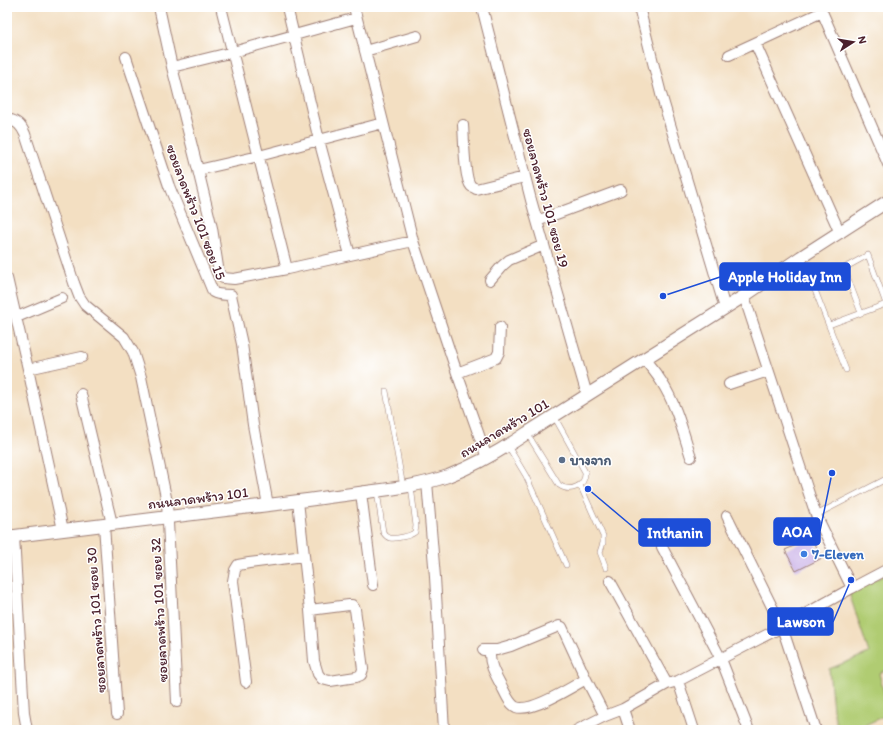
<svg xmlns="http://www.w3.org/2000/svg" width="895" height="737" viewBox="0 0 895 737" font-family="Itim,'Playpen Sans Thai',sans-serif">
	<rect width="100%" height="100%" fill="#fff"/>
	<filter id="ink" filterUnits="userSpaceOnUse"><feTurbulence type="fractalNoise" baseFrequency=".025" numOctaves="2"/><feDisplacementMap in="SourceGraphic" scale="8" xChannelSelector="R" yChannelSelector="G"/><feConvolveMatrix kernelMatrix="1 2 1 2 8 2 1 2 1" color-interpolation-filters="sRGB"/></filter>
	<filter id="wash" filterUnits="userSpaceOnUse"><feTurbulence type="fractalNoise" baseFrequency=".012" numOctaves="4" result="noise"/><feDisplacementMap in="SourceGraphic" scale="16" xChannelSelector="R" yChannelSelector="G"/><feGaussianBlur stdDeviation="0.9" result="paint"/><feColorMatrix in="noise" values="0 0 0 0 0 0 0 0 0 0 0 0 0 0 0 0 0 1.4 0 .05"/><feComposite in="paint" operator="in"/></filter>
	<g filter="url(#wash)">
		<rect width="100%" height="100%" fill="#f3dfc2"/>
		<path fill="#b0cc72" stroke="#7d764e" d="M888,573V670L879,673L888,708V714L855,730H838L833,710L829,669L869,653L849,593Z"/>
		<g id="blocks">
			<path fill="#bfa2e3" d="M812,538L822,558L796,571L785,550Z"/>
		</g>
	</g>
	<g filter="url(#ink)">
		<use href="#blocks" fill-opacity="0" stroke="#9e7f76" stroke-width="1"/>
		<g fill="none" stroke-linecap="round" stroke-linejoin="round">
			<defs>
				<path id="service" d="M802,258L813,285L846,370
					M844,268L861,313
					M813,285L868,255L886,304L829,325
					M386,391L403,487
					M527,433L559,485C570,493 586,486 585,472L554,416
					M508,446L526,476L566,565
					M580,485L603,536V543L600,552L606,568
					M377,491L383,532C385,535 386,537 390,538C396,539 411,536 415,532L416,526L411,486
					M816,515L888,478"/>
				<path id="minor" d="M159,7L172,67L198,170L212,228L218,267L220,274L223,278L234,279L287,269L413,241
					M221,7L287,269
					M287,7L319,140L350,255
					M354,7L413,241L457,373L487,458
					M482,7L531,200L587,395
					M639,7L661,94L725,308
					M820,7L888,164
					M822,12L755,43L840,233
					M365,51L417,36
					M729,55L755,43
					M126,57L169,186L213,292C220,296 224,294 231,295L242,344L253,425L268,505
					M172,67L233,52L356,18
					M7,119C17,121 21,125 25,134L74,283L79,296L85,305L124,337L133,352L141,377L167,502L177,702
					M463,125C464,136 464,179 471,186C472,187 475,188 476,189L525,177
					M198,170L259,156L383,123
					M537,221L621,190
					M7,278L28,369L63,530
					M490,280L502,266L509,260L544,245
					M744,296L816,515L852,588
					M17,317L62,298
					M644,359C650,366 656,373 661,381C676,404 683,432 691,457
					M28,369L82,357
					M457,373L496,358L499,352L500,327
					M729,384L768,371
					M81,394L112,524
					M427,482L435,577L444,730
					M361,493L373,585
					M298,501L310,610L314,661L318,674L322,679L330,681L356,677L361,675L363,669L355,609L352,605H349L310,610
					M727,516L782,627L816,730
					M104,525L117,714
					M14,536L24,713L27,730
					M662,547L721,659L748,728
					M610,581L667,684
					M483,650H497L511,646L559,626L562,627L586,679L605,716
					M490,651C489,664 495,674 501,685C505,692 509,704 516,707C531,713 572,687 586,679
					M678,681L694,730
					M246,682L233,581L235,570L238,565L249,563L304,556
					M623,709L630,730
					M577,730L605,716L623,709L667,684L678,681L782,627L852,588L888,569"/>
				<path id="tertiary" d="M7,537C85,527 163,518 242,508C281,504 320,498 359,493C389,489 419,486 448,476C476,465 502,450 527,433L744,296L801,257L888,201"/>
			</defs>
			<use href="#service" stroke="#9e7f76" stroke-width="6"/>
			<use href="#minor" stroke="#9e7f76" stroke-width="12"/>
			<use href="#tertiary" stroke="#9e7f76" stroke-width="14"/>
			<use href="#service" stroke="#fff" stroke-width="5"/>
			<use href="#minor" stroke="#fff" stroke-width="10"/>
			<use href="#tertiary" stroke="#fff" stroke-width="12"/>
		</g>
	</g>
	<circle fill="#5c6f8a" stroke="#fff" stroke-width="1.5" cx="562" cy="460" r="4"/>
	<circle fill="#3f7fe0" stroke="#fff" stroke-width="1.5" cx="804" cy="554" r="4"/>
	<g text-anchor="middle" stroke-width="3" stroke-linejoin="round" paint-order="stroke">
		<g font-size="14" fill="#4a1f2b" stroke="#fff">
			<text transform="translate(546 198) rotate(75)" y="5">ซอยลาดพร้าว 101 ซอย 19</text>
			<text transform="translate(196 212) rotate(69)" y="5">ซอยลาดพร้าว 101 ซอย 15</text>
			<text transform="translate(504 428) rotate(-31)" y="5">ถนนลาดพร้าว 101</text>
			<text transform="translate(198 498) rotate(-7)" y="5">ถนนลาดพร้าว 101</text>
			<text transform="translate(159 610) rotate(-93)" y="5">ซอยลาดพร้าว 101 ซอย 32</text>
			<text transform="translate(96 620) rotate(-94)" y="5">ซอยลาดพร้าว 101 ซอย 30</text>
		</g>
		<g font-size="14" font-weight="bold" fill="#4e5e75" stroke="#fff" text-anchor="start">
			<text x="570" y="465">บางจาก</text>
		</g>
		<g font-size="14" font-weight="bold" fill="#366cbe" stroke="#fff" text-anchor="start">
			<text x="812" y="559">7-Eleven</text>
		</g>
	</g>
	<path fill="none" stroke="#1d4ed8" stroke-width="1.5" d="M663 296L720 277M832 473L820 531M588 489L639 532M851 580L833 622"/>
	<g fill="#1d4ed8" stroke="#fff" stroke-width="1.5">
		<circle cx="663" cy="296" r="4"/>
		<circle cx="832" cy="473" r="4"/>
		<circle cx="588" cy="489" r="4"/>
		<circle cx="851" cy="580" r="4"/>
	</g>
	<g fill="#1d4ed8" stroke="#1d4ed8" stroke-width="1.5">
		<rect x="720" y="263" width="130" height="27" rx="4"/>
		<rect x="774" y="518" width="46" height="27" rx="4"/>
		<rect x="639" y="519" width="71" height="27" rx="4"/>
		<rect x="768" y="608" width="65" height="27" rx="4"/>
	</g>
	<g font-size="15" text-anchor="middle" font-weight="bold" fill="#fff">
		<text x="785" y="282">Apple Holiday Inn</text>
		<text x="797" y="537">AOA</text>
		<text x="675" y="538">Inthanin</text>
		<text x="801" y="627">Lawson</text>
	</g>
	<rect width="895" height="737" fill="none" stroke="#fff" stroke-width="24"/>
	<g transform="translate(853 42) rotate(78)" stroke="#ffffff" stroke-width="3" paint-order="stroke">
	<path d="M0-3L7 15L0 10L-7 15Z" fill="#4a1f2b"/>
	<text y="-6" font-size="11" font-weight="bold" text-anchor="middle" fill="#4a1f2b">N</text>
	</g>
</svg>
